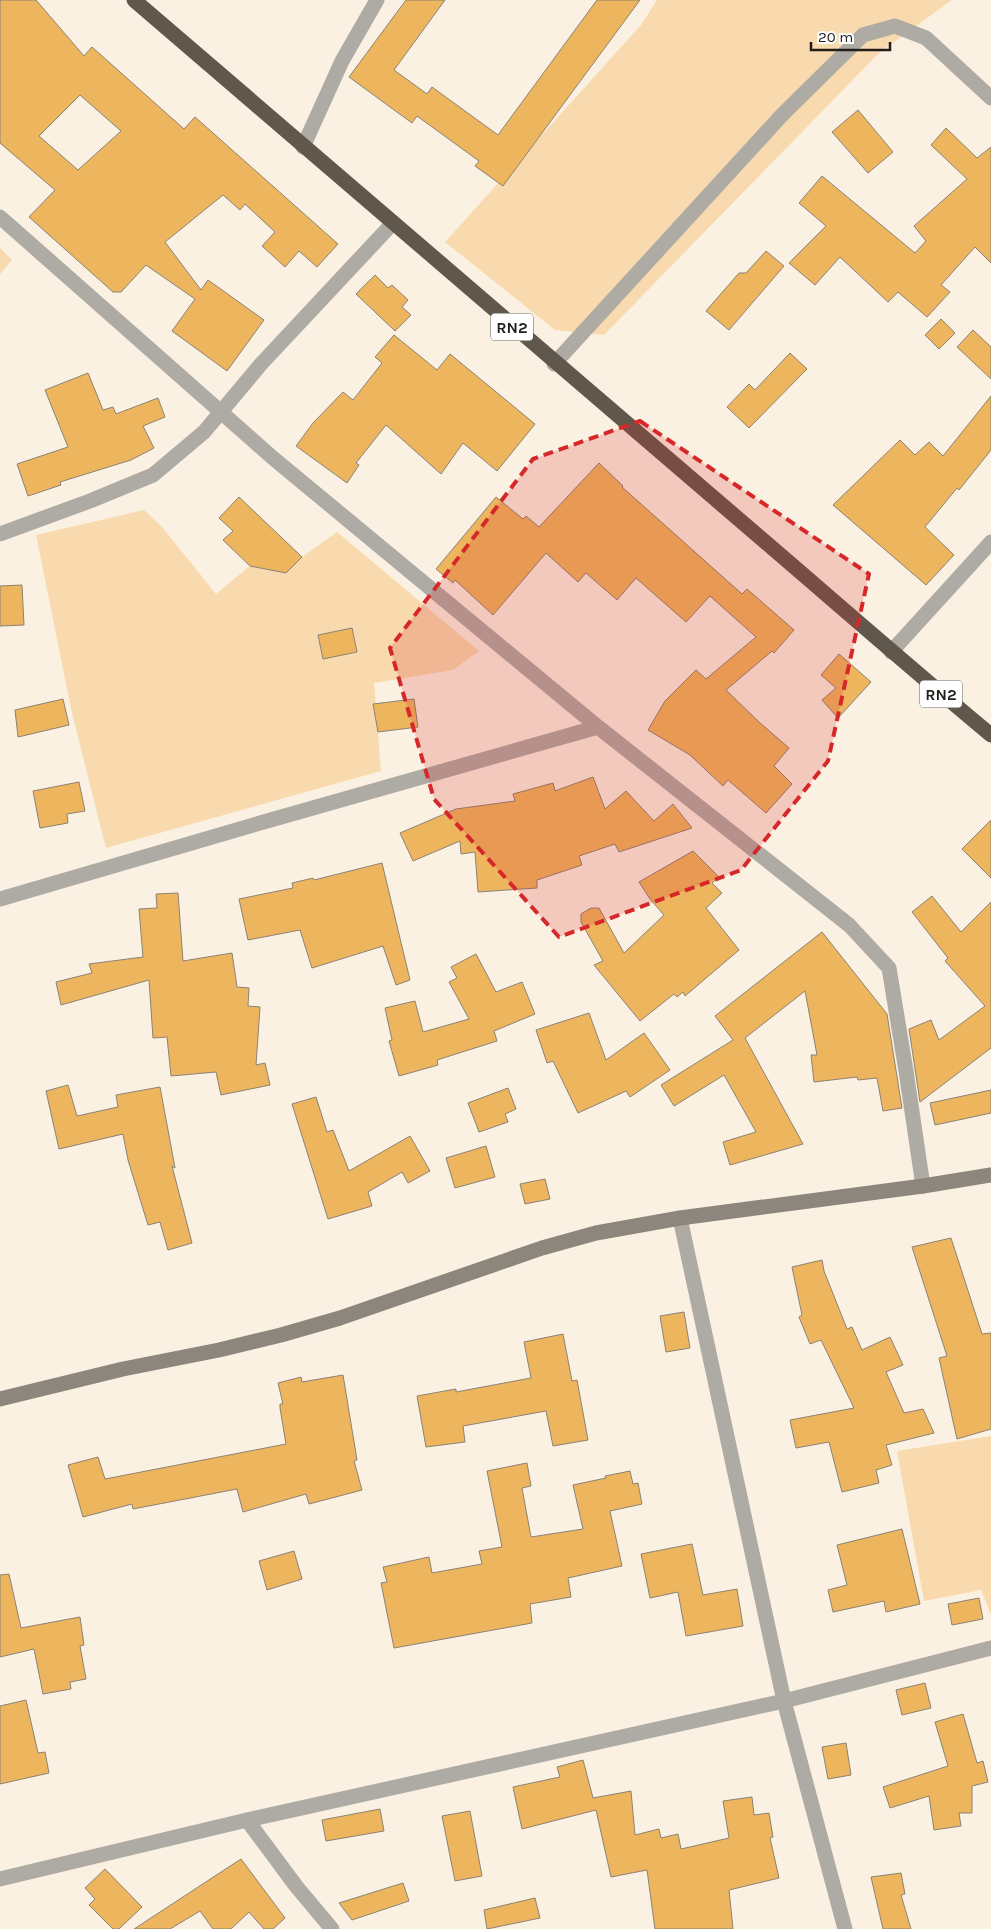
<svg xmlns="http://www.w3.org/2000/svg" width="991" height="1929" viewBox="0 0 991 1929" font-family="Karla,sans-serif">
	<rect width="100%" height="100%" fill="#fbf1e3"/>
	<path fill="#f8daae" d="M657,0H952L879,53L604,335L555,330L445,242L641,25Z
		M0,248L12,260L0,274Z
		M144,510L162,527L216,594L250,566L286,573L302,557L337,532L479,651L453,670L374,683L381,771L106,848L71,709L36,535Z
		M991,1436V1615L981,1590L924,1601L897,1451Z"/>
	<path fill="#edb65e" stroke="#8b8275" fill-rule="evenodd" d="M0,0H36L84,56L92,47L184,129L195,117L338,244L317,267L299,251L285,267L262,246L275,232L245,204L240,210L223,195L165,242L201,290L208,280L264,320L227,371L172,331L195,299L146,265L121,292H113L29,217L55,190L0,143ZM80,95L121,131L78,170L39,136Z
		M406,0H445L394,70L427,94L432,87L498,135L597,0H640L503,186L475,166L479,161L417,116L412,123L349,77Z
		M858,110L893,152L868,173L832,132Z
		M946,128L977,158L991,147V263L975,247L941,285L950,292L927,317L898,292L888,302L840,257L815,285L789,263L826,226L799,203L822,176L915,253L926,241L914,226L967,179L931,145Z
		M766,251L784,266L729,330L706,311L739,273H746Z
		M375,275L388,288L392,285L408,300L402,307L411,315L395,331L356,294Z
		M941,319L955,333L939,349L925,335Z
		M973,330L991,347V379L957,347Z
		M394,335L437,370L450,354L535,424L497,471L463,443L441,474L386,425L356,463L359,465L347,483L296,446L313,423L343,392L353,400L382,363L375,357Z
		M790,353L807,369L749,428L727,407L749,384L755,390Z
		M88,373L103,410L113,407L116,414L158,398L165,417L143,426L154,448L131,460L60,482L61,485L28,496L17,464L68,447L45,390Z
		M991,396V450L959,490L957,488L925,527L954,555L926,585L833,505L900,440L915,455L929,442L943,456Z
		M599,463L623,486L622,487L742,594L747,589L794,630L774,653L772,651L726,690L759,722L789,748L774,766L792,784L766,813L728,780L723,786L690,755L648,730L665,701L696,670L706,679L756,637L710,596L686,622L636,578L617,600L586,573L578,582L546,553L493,615L455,580L453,583L436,569L496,497L523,519L526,516L539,527Z
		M239,497L302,557L286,573L250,566L223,540L233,531L219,518Z
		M22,585L24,625L0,626V586Z
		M352,628L357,652L323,659L318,635Z
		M839,654L871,682L838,718L822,700L836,688L821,675Z
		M63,699L69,725L18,737L15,710Z
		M414,699L418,727L378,732L373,704Z
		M593,777L605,809L626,791L654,821L673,804L692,828L619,852L615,844L579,856L582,865L537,880V888L478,892L475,852L461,854L460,841L413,861L400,833L456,809L515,801L513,794L553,783L555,791Z
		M79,782L85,811L67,814L68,823L40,828L33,791Z
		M991,820V878L962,849Z
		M693,851L719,877L712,883L722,893L706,908L739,950L685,996L683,992L677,997L674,994L640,1021L594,965L603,961L581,922V914L591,908H599L624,953L664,915L650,899L639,882Z
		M382,863L410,980L396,985L383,946L312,968L300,930L248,940L239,899L293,888L292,883L313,878L314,880Z
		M178,893L183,961L232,953L237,987L249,988L248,1006L260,1007L256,1065L265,1063L270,1085L221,1095L216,1072L171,1076L167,1037L153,1038L149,980L61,1005L56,982L92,973L89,964L143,957L139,909L157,908L156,894Z
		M932,896L961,932L991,902V1048L920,1102L909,1029L931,1020L939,1040L985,1006L945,961L948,958L912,912Z
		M822,932L887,1014L902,1108L883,1111L877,1078L858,1080L857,1077L814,1082L811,1055H817L805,991L745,1038L803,1144L730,1165L723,1142L756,1132L724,1075L674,1106L661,1085L733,1040L715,1016Z
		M476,954L496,992L522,982L535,1014L494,1031L497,1041L437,1060L438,1065L399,1076L389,1041L392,1040L385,1008L415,1001L423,1032L469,1019L449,982L457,978L451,967Z
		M589,1013L606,1060L644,1033L670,1070L630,1097L626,1091L578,1113L553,1061L547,1063L536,1030Z
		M68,1085L77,1116L118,1107L116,1095L160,1087L175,1168L172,1166L192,1243L168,1250L160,1222L148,1225L128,1160L123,1134L59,1149L46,1091Z
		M508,1088L516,1109L505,1114L508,1122L479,1132L468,1103Z
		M991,1090V1113L935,1125L930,1103Z
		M316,1097L327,1132L333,1130L349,1171L410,1136L430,1171L408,1183L402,1172L368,1192L372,1206L328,1219L292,1104Z
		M486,1146L495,1177L455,1188L446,1158Z
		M545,1179L550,1199L525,1204L520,1184Z
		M951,1238L982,1334L991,1333V1429L957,1439L939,1358L947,1356L912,1247Z
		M822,1260L824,1271L847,1329L852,1327L862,1350L890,1337L903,1365L886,1372L904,1413L923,1409L934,1433L886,1445L892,1465L876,1470L879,1483L842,1492L829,1442L796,1448L790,1420L854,1408L821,1340L810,1344L799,1317L802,1315L792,1267Z
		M684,1312L690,1348L666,1352L660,1316Z
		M563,1334L572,1381L577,1380L588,1440L553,1446L546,1411L463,1426L465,1442L426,1447L417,1396L456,1389V1392L531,1378L524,1342Z
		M343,1375L357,1460L354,1461L362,1490L309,1504L306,1494L243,1512L237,1489L133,1509L132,1504L83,1517L68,1465L98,1457L105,1479L286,1444L280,1408V1404H283L278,1383L301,1377L302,1382Z
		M527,1463L531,1486L522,1488L531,1537L583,1529L573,1485L606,1478L605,1476L630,1471L633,1484L638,1483L642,1504L610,1511L622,1566L568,1578L571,1597L530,1604L532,1623L394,1648L381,1583L387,1582L383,1567L429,1557L432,1573L482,1564L479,1551L502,1547L487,1471Z
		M902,1529L920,1604L886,1612L884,1601L833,1612L828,1590L847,1585L837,1545Z
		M692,1544L703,1595L737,1589L743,1626L686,1636L678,1592L650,1598L641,1554Z
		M294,1551L302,1579L267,1590L259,1561Z
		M9,1574L21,1628L80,1617L84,1645L80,1646L86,1679L70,1682L71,1689L43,1694L34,1649L0,1657V1575Z
		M979,1598L983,1619L952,1625L948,1604Z
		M925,1683L931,1708L902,1715L896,1690Z
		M26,1700L38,1753L45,1752L49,1773L0,1784V1706Z
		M963,1714L977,1763L983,1761L988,1782L972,1786V1813H959L961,1826L934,1830L929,1796L890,1808L883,1787L948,1766L935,1722Z
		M846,1743L851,1775L828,1779L822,1747Z
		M583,1760L593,1798L631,1791L635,1835L659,1829L661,1838L678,1834L681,1849L729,1838L723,1801L752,1797L754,1815L769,1813L773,1837L770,1838L779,1878L729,1890L733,1929H655L647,1870L611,1877L596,1810L522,1829L513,1787L560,1777L557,1767Z
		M380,1809L384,1831L326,1841L322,1820Z
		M470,1811L482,1876L455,1881L442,1816Z
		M241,1859L285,1918L273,1929H264L249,1912L231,1929H213L200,1911L170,1929H134Z
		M105,1869L142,1907L119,1929H113L89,1905L95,1899L85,1888Z
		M901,1873L905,1894L901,1895L911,1929H883L871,1877Z
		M403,1883L409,1901L352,1920L339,1903Z
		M535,1898L540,1918L487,1929L484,1910Z"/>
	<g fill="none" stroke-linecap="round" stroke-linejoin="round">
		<path stroke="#aeaaa4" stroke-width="15" d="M303,147L342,61L377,0
			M0,217L273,458L598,727L849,925L889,968L906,1071L923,1186
			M554,364L782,115L863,35L895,26L926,38L991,98
			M0,534L90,501L153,475L204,432L261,364L392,224
			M891,652L991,542
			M0,899L267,821L598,727
			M680,1218L784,1701L845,1929
			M247,1820L296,1886L332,1929
			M0,1879L247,1820L784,1701L991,1648"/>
		<path stroke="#8d867d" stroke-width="15" d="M0,1399L123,1369L219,1350L281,1335L340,1318L542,1248L596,1233L680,1218L923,1186L991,1175"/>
		<path stroke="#60584c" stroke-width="15" d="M134,0C331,171 529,341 728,510C816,585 902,661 991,735"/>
	</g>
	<path fill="#d62828" fill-opacity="0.2" stroke="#d62828" stroke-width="4" stroke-dasharray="10 6" stroke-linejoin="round" d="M640,421L869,574L828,761L741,870L559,937L434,799L390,648L533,459Z"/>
	<g text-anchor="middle" stroke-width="4" stroke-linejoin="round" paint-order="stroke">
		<g fill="#fff" stroke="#64625f" stroke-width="1">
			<rect x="491" y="313.5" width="42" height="27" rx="4"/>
			<rect x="920" y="680.5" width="42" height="27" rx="4"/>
		</g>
		<g font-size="16" font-weight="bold" fill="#221f1a">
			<text x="512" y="333">RN2</text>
			<text x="941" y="700">RN2</text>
		</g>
	</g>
	<path d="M811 42v8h79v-8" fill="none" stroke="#221f1a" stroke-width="2.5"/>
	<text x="818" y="42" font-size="15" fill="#221f1a" stroke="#ffffff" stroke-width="4" paint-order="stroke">20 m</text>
</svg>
